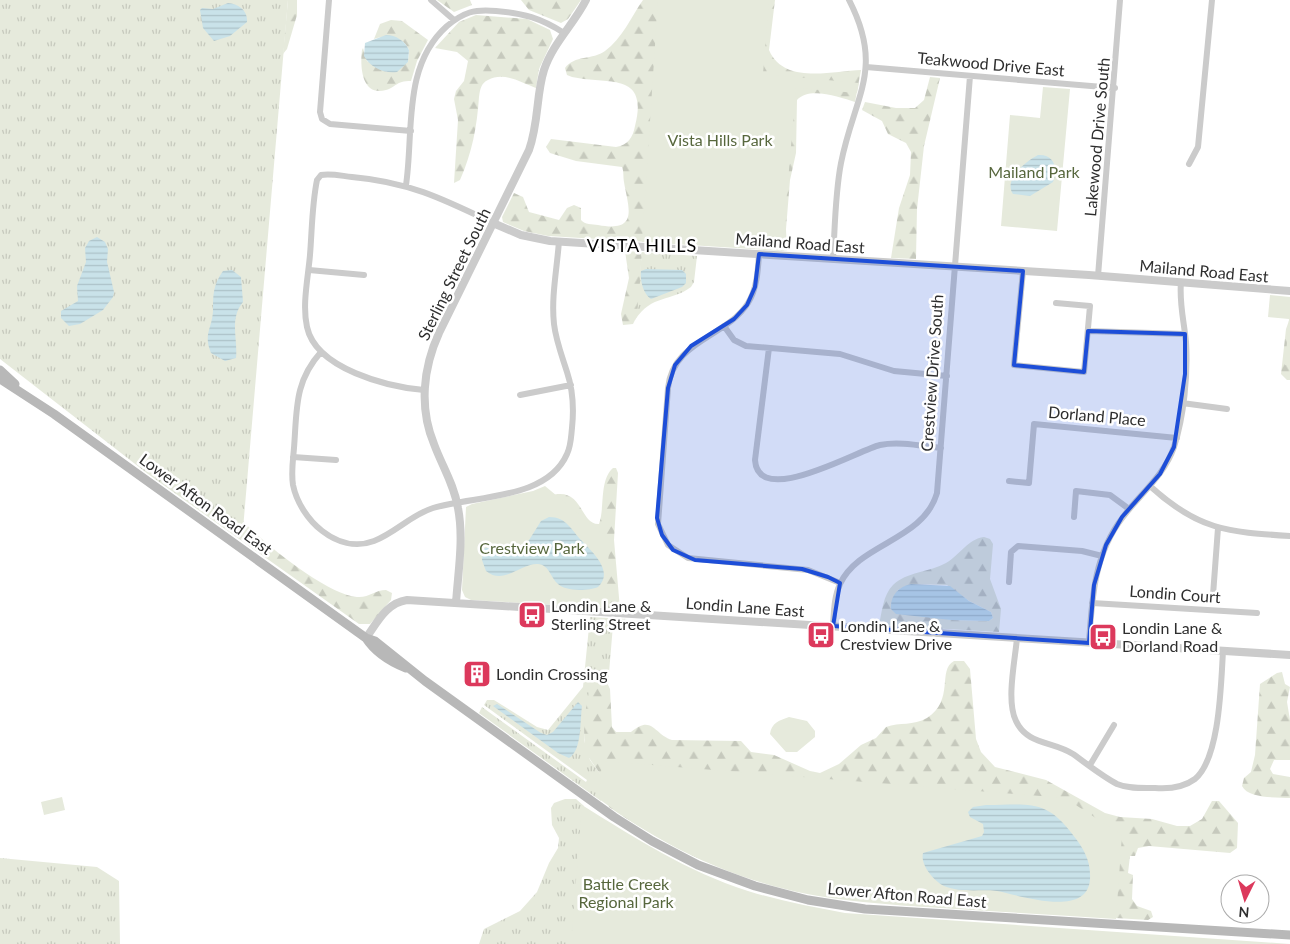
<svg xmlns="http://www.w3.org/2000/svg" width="1290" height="944" viewBox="0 0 1290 944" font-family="Lato,sans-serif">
	<defs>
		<pattern id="grass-tufts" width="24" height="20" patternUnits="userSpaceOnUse" patternTransform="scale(1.25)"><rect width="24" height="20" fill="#e6eadc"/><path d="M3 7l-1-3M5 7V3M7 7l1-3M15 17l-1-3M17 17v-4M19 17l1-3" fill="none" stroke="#c6c9bd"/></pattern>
		<pattern id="forest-firs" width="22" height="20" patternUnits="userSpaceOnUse" patternTransform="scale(1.25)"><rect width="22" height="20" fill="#e6eadc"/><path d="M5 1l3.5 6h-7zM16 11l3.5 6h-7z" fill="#c6c9bd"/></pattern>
		<pattern id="water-rules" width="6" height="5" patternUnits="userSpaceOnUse" patternTransform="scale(1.25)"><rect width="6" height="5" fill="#c9e2e9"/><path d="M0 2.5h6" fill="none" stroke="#adc2c8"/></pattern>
	</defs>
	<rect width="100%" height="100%" fill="#fff"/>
	<path fill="url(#grass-tufts)" d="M0,0H288L242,541L148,474L0,359Z
		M642,252L697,256L694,282L691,287C671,302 652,294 635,320Z
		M590,617L627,619L615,622L613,625L608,685L602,671H596L586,713L584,740L590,760L601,775V801L479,713L482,707L586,782L587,780L484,705L487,700H494L537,727L548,730L583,687Z
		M565,799H576L584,806L575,944H479L484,929L520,911L537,892L549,863L558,848L559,838L552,825L551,808L554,803Z
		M0,858L97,867L119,881L120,944H0Z"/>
	<path fill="url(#forest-firs)" fill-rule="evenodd" d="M288,0H297V15L287,49L283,54Z
		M437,0H470L472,5L454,12Z
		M521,0H581L568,19L561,23L529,10Z
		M643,0H775L769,50C784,85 832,71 861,70L855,102C840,97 809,86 797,100L796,153L790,180L786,229L787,251L768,250L767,215L647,242L548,236L524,231L503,222L502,217L514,193L523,197L529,212L559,220L567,208L574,205L581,208V220C585,225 592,224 598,225C640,233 628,207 624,182C623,176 624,172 622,167L576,161L550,153L546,147L551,139L616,147C628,145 633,137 635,126C649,71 608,85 572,77L567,75L565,68C574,55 593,60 605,51C622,39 631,17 643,0Z
		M476,15L527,19L550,30L553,39L539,69L536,88C522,83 504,71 488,80C481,83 480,90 479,97C477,127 472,153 460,180L454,183L458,120L454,99L456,91L464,81L468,61L457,52L435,48L459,22Z
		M391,20L402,21L428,40L417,61L411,81C395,81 397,87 386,90C361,97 360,65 362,50L363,48L367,61L387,72L408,62L409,50C403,36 387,34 374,39L380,24Z
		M930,77L940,78L924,146L917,209L916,259L891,258L899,208L910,175L911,152L906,143L888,134L882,121L862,110L865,102L896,108H915L924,100Z
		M625,251L642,252L637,316L633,324L623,325L621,314L629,278Z
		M1290,318V380H1287L1281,374L1286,329Z
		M613,468H616L618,473L614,540L620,609L597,607L549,496C584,485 579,525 599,524C605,508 599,480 613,468Z
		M243,521C263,543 328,595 357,597C369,598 375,590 386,590L392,593L391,600L370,624H359L242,541Z
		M984,537L990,539L993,544L990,579L1001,609L999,632L879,625C882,612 883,595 893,585C906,572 930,572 946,563C960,555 968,539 984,537ZM911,584L947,585L969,601L991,612L993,618L989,621L951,620L891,605L898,590Z
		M954,661H964L970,669L976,739L981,752L995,767L1046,780L1105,813L1120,817L1152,819L1177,826H1190L1202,819L1212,801H1219L1238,823L1237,848L1230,853L1149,846L1138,848L1135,856H1130L1128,873L1133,875L1132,899L1137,906L1151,911L1153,917L1148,920L898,905L704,861C671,846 640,828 609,807C607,797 605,787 601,777C598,768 589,761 586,751C581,732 587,689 596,671L601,670L610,689L612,727L616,732H631C652,714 654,734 672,740L741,741L751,752L774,755L810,771L820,773L839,764L861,745L876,738L886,727C900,722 913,726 927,718C955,700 937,670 954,661Z
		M1282,672L1285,684L1290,687L1287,702L1290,720V760H1274L1270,769L1273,774L1290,777V798C1277,797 1248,799 1242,786L1244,778L1251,772L1255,755L1260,684L1277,673Z"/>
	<path fill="#e6eadc" d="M658,0H769L763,74L859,83L857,93L796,88L782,251L642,242Z
		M1043,87L1070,89L1057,231L1001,226L1010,115L1040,118Z
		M1270,295L1290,297V365H1285L1289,319L1268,317Z
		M545,486L610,540L604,608L471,600L465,597L462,590L466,507L472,504L533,491Z
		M789,717L807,721L815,731V737L797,752H786L770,734C771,723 780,720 789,717Z
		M602,761L1065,798L1122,835L1116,919C1058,915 1000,912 942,908C881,904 822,901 763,883C703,865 649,836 599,799Z
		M62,797L65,810L44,815L41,802Z
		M582,805C635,838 688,872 748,891C780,901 813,907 845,913L1290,944H571Z"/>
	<path fill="url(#water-rules)" d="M228,3C238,4 248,10 247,22L230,36L214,41L203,28L200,10L202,8L213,9Z
		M386,35C396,35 405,41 409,50L408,62L397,72C384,74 370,67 364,56L365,43Z
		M1038,155C1055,154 1058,169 1053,182L1030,196L1013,194C1003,180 1026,161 1038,155Z
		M97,237L105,242L108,249L107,262L114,292L113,297L103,310L80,324L69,326L61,318V311L78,301L77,286L86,262L85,248L89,241Z
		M646,269L682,270L686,274V283L682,287L651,299C643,294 640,280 641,271Z
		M232,270L241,277L243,302C229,319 238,339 236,358L225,361L211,353C203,334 212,329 213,311C213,295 213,285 223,271Z
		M549,517C567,517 571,530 582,541C591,551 615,571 598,587C588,591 565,592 557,583C550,576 549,565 538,564C520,563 504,586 486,571L482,560L483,549L496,545H526L541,521Z
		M911,584L950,586L969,601L991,612L993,618L989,621L951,620L896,614L891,609C890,596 898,587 911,584Z
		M578,702L582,706C580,720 582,751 569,758L558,753L493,706L497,704L541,733L547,735L553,732Z
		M986,805C1028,805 1046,798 1073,835C1084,849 1091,861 1090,879C1088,919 1019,895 997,891C980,889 960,893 944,886C934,881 920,865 923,853L982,836L984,832L983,824L970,817L968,812L973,807Z"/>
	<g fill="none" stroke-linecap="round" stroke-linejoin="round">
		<path stroke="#cbcbcb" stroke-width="6" d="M329,0L320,112L322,119L330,124L411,131
			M431,0L454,20
			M866,67L1115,88
			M1189,164L1198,147L1212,0
			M406,185C414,132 402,66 447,26C464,12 474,9 496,11C523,13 541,18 564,33
			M759,254C758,270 757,289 748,303C726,338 673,340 668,388L658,524L668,545L688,558L808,570L840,583
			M833,259C835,227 835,194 841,163C854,96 885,70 849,0
			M309,270L364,275
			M1023,271L1014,365L1084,372L1090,306L1056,303
			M1098,276L1120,0
			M724,326L734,340L746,346L840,354L894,371L947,376
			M1088,331L1185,334
			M769,348L755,460C758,509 858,450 880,445C899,441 922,446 941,448
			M321,352C294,382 297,410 294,448C293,460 291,473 293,485C300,519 337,555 374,541C395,533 411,515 433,508C476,495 547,500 567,454C571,446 571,437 572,428C574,409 573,390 567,372C562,356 556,341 554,324C551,297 557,269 559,241
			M424,390C388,387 316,369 307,327C302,305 308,278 310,255C312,230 312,204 317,180L321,175C331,173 342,176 352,177C409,182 443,199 493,223
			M520,395L571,385
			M1182,403L1227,409
			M293,457L336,460
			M1009,481L1029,483L1034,424L1177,438
			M1150,486C1198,530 1227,532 1290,536
			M1074,517L1076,491L1110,495L1129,509
			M1009,582L1011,552L1018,546L1082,551L1102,556
			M1213,595L1218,528
			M1092,603L1257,613
			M833,626C834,612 834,597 840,584C859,543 923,541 937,493L970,76
			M1017,638C1015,661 1006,701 1016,721C1027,745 1053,741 1073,754C1087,764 1102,776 1117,784C1129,789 1143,788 1155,788C1168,789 1184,787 1195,779C1220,758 1221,683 1223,651
			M1089,643C1092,598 1094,554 1123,517C1140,494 1164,476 1174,447C1184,416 1188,375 1186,342C1184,321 1179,303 1181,282
			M1090,765L1114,725"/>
		<path stroke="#cbcbcb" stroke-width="8" d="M493,223L521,235L550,241L1089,275L1290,291
			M456,603C458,572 464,539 458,508C454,484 442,466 434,444C419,408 423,368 439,333L529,150C539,122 536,95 544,70C553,43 574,24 586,0
			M366,638C377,623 386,603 407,600L1290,655"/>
		<path stroke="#b8b8b8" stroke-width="9" d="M0,370L15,384
			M0,379L54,414L366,638C375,652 391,662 406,668
			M366,638L375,641L425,681L614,817L652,841L698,865L755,886L808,900L865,909L1290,935"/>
	</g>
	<path fill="#1d4ed8" fill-opacity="0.2" stroke="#1d4ed8" stroke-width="4" stroke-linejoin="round" d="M759,254L1023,271L1014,365L1084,372L1088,331L1185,334V374L1174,447L1160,474L1122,517L1106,545L1094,585L1089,643L833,626L840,583L828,577L802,569L695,560L673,550L662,535L657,518L668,388L675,365L691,346L734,319L747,305L755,287Z"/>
	<defs>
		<symbol id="bus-square" viewBox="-11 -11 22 22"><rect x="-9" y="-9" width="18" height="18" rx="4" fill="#dc395c" stroke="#fff"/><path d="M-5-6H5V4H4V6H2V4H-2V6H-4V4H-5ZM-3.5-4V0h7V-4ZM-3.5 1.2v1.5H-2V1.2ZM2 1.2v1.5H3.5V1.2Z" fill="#fff"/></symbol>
		<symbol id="building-square" viewBox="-11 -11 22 22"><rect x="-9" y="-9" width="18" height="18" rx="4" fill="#dc395c" stroke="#fff"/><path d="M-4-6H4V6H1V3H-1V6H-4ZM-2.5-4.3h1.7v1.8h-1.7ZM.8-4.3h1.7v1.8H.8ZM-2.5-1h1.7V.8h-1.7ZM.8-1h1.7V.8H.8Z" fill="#fff"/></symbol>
	</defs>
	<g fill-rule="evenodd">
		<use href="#bus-square" x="516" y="599" width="32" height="32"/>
		<use href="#bus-square" x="805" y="619" width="32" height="32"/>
		<use href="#bus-square" x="1087" y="621" width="32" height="32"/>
		<use href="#building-square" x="461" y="658" width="32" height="32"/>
	</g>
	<g text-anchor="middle" stroke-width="5" stroke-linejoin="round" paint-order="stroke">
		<g font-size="16" fill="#2e2e2e" stroke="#fff">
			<text transform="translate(991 64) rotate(5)" y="6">Teakwood Drive East</text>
			<text transform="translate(1097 137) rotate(-85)" y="6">Lakewood Drive South</text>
			<text transform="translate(800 243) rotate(4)" y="6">Mailand Road East</text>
			<text transform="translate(1204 271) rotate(5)" y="6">Mailand Road East</text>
			<text transform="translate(454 274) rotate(-64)" y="6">Sterling Street South</text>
			<text transform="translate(932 373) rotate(-86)" y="6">Crestview Drive South</text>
			<text transform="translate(1097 416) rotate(5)" y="6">Dorland Place</text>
			<text transform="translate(206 504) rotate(36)" y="6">Lower Afton Road East</text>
			<text transform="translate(1175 594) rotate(4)" y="6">Londin Court</text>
			<text transform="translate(745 607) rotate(4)" y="6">Londin Lane East</text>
			<text transform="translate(907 895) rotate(5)" y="6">Lower Afton Road East</text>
		</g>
		<g font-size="16" fill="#57673d" stroke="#fff">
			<text x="720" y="146">Vista Hills Park</text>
			<text x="1034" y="178">Mailand Park</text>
			<text x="532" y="554">Crestview Park</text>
			<text x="626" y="890">Battle Creek<tspan x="626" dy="18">Regional Park</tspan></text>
		</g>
		<g font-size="16" fill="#2e2e2e" stroke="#fff" text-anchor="start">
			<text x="551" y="612">Londin Lane &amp;<tspan x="551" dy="18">Sterling Street</tspan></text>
			<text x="840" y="632">Londin Lane &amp;<tspan x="840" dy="18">Crestview Drive</tspan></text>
			<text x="1122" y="634">Londin Lane &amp;<tspan x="1122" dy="18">Dorland Road</tspan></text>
			<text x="496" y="680">Londin Crossing</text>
		</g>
		<g font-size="18" letter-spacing="1" fill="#000" stroke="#fff">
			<text x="642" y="252">VISTA HILLS</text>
		</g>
	</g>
	<g transform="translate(1245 899) rotate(185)"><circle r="24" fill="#ffffff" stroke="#ababab"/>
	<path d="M0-4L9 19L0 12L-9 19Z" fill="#dc395c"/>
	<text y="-8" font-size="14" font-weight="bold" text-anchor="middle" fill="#2e2e2e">N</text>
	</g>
</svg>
